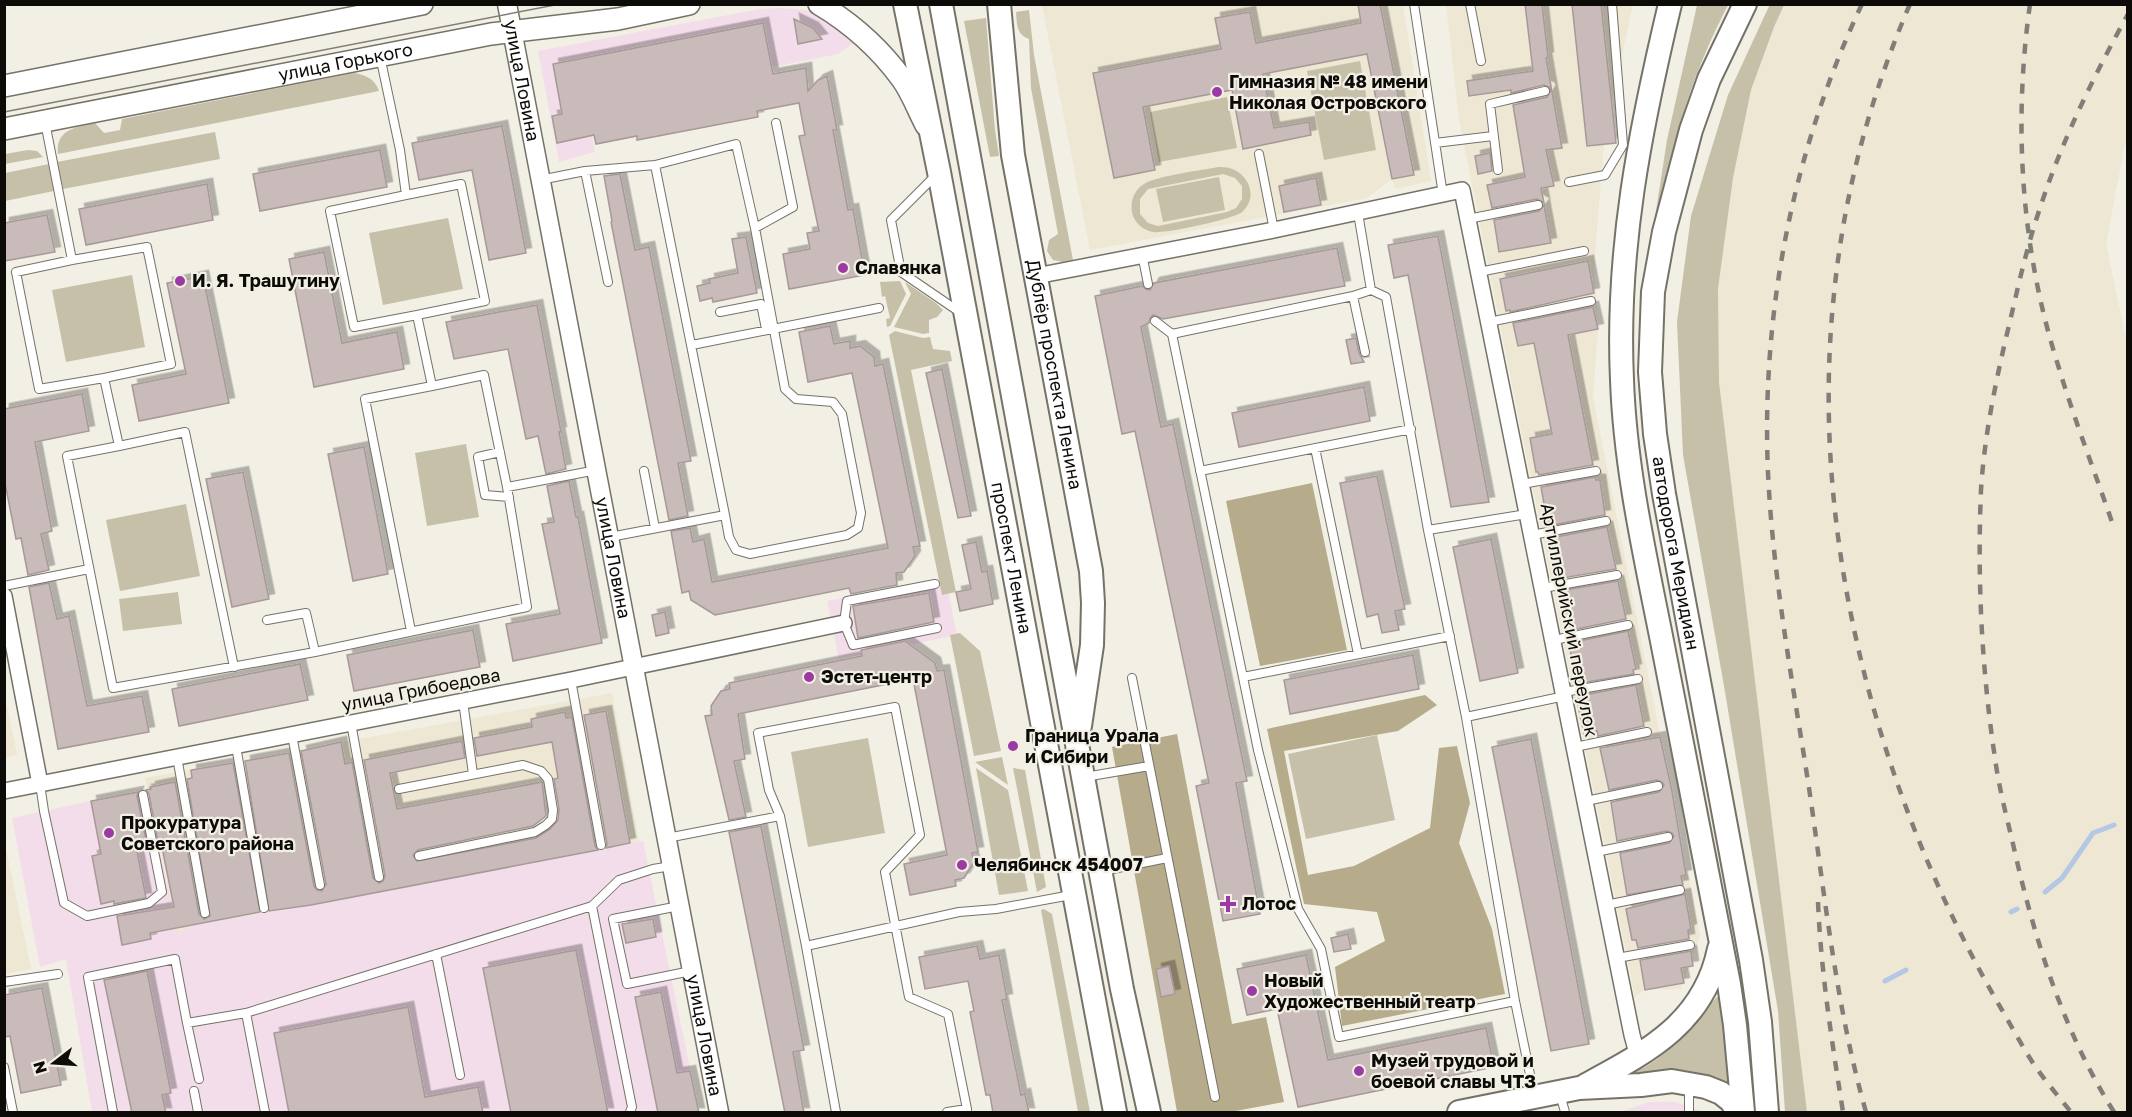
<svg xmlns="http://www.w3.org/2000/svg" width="2132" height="1117" viewBox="0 0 2132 1117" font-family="'Golos Text',sans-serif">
	<defs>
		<filter id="shadow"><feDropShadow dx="5.5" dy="-5.5" stdDeviation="0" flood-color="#0004"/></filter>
	</defs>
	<rect width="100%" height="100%" fill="#f2efe4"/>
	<path fill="#f4ddea" d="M779,8L806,10L817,14L856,41L838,54L586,104L595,152L559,162L538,51L760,9Z
		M945,577L957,635L839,659L827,601Z
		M146,789L178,932L195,924L311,905L643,841L699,1112H92L66,959L40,967L12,818Z
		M1649,1102H1675L1705,1112H1620Z"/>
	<path fill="#ede7d4" d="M1042,5H1403L1431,181L1395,189L1392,179L1367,198L1090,250Z
		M1446,5H1633L1605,132L1594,266L1598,330L1593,397L1700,936L1681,989L1645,990L1635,997L1459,120Z
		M1784,5H2127V133L2106,244L2128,348L2127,1112H1807L1719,382L1718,289L1733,178L1751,90L1774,27Z
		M4,692L17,755L5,758H4Z
		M612,693L639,842L311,905L195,924L178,933L145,778Z
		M4,839L31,969L5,974H4Z"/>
	<path fill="#c7c0a8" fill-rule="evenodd" d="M1770,4L1784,5L1774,27L1751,90L1733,178L1718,289L1719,382L1807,1112H1785L1778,1011L1724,686L1683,455L1677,322L1691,216L1728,95Z
		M1697,5H1728C1712,36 1698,68 1687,102C1670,154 1660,209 1648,262L1667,140Z
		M1029,10L1034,55L1073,260L1063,262L1053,260L1047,251L1049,240L1058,234L1031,88L1029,39C1016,34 1017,24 1016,12Z
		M986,18L995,130L999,156L990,157L964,21Z
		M1360,61L1376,150L1324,160L1307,71Z
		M354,73C366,75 375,79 379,91L58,154C55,129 77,127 95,123L104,133L120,130L122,119Z
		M1227,97L1237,148L1159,162L1150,112Z
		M215,132L220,159L63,189L57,162Z
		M28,150L37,151L43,157L5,164V154Z
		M49,164L54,191L5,201V173Z
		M1219,167C1244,165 1262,194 1242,212C1234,219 1165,234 1153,232C1146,231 1139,226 1135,220C1128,208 1132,191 1144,184C1156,176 1203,170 1219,167ZM1223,174L1235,178L1242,186V199L1236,208L1227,212L1158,226L1148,223L1140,214V199L1148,189Z
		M1219,177L1225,210L1163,222L1156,189Z
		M448,218L463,289L383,305L369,233Z
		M132,275L145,347L66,362L52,290Z
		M900,281L906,294L890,326L887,327L886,319L890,318L885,296L882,297L880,282Z
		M905,282L936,303L943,310L937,317L929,320V333L923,334L894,327L911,294Z
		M895,331L923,338L930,337L933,349L950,351L952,361L911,370L956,592L942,595L889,335Z
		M466,444L479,517L427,526L415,453Z
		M186,504L200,576L120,591L106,520Z
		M178,592L182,624L123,631L119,599Z
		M960,633L980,651L1001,751L974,756L950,635Z
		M1377,735L1395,820L1306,839L1288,754Z
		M868,738L885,833L808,847L791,752Z
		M1002,757L1008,785L975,762Z
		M976,768L1008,790L1028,891L999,895Z
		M1013,768L1025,770L1046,887L1037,892Z
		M1044,909L1052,914L1090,1112H1078L1041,910Z
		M1717,997L1722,1001L1731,1086L1629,1077L1630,1074C1671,1058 1687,1026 1717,997Z"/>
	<path fill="#b6ab8a" d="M1312,483L1347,650L1260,666L1226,501Z
		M1425,695L1437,705L1398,731L1284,751L1308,875L1354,866L1430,828L1439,748L1457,746L1470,803L1459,843L1492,929L1505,994L1342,1026L1335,967L1385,941L1377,912L1304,904L1267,729Z
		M1177,734L1232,1024L1266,1017L1284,1102L1230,1112H1177L1112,747Z"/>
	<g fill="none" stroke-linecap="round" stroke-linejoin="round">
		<path stroke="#b4c8e6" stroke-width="5" d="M2045,892L2062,878L2093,833L2114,825
			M2011,912L2017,909
			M1885,981L1906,970"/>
	</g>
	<path fill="#c8bbba" stroke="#a69998" stroke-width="1.5" filter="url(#shadow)" d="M1358,4H1380L1414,175L1392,179L1367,54L1263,74L1274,128L1309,122L1311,135L1243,149L1232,90L1143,107L1155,170L1114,178L1093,73L1221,49L1215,18L1250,12L1256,43L1361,23Z
		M1525,4H1542L1548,57L1546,58L1562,148L1546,150L1554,186L1541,188L1544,203L1537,199L1492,208L1487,185L1525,177L1513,105L1547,97L1551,90L1549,87L1544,85L1511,93V90L1469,96L1467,81L1533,71Z
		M1572,4H1601L1616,143L1587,146Z
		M794,19L813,28L822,39L798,44Z
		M763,23L773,74L806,68L808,91L818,80L827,76L837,130H833L848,210L853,209L865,275L789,289L783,254L810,249L807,233L819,231L799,136L805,135L799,103L757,111L758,117L637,140V136L596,144L594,135L557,143L552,116L562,114L553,64Z
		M502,126L526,253L489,260L472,170L419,180L412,143Z
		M380,150L387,187L260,211L253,174Z
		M1490,153L1492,171L1478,174L1475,156Z
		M620,174L635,250L649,247L691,461L678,463L688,516L669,520L611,222L612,221L604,176Z
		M1316,178L1321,205L1284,212L1279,186Z
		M207,184L213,220L86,245L79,209Z
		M1544,205L1551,243L1499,252L1494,220L1539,211Z
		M47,215L55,252L4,261V223Z
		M1438,236L1489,502L1451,507L1408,275L1394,278L1388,245Z
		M746,237L757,293L713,302L712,298L700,301L697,286L710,283L709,279L738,273L732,239Z
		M1337,248L1345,286L1163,319L1153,315L1150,318L1149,323L1141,327L1161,427L1173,424L1247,781L1236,783L1260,914L1223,921L1196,786L1209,783L1135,431L1122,434L1095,296L1142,286L1146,289L1150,290L1154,283Z
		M324,252L342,343L397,332L404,369L314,387L289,259Z
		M1588,261L1594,293L1510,312V310L1506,311L1500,279Z
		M203,276L229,403L139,421L132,385L186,374L167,283Z
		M537,305L561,432H559L566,469L546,474L538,436L526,439L508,349L454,359L446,322Z
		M1593,307L1598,329L1568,335L1593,465L1539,475L1538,472H1536L1530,438L1552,434L1534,343L1518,346L1513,323Z
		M830,326L834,344L850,341V348L860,346L874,357L875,366L883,364L920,546L913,547L915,556L904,572L896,573L897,585L851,594L849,588L715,615L691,600L689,591L682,593L671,531L690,528L693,542L704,539L712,582L888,548L852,373L808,382L799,332Z
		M1356,338L1359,353L1364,362L1351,364L1346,340Z
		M942,369L971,516L958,518L926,373Z
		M1364,387L1370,421L1239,447L1232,413Z
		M82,394L89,431L35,442L52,531L41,534L49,570L28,575L21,538L16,539L4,478V409Z
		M364,447L388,574L353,581L328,454Z
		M243,472L269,599L232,607L206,479Z
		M1377,476L1405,609L1395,611L1399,630L1382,633L1378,614L1367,617L1340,483Z
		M1595,477L1596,480H1600L1605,515L1548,526L1541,487Z
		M569,481L576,517H578L602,643L513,661L506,624L560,614L542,524L554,522L547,486Z
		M1607,527L1616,569L1557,579L1548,542L1551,541V538Z
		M1491,539L1518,673L1480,681L1453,547Z
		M976,542L982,572L987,571L993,604L960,611L956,592L971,589L962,545Z
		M1618,581L1626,619L1567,631L1559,591Z
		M49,583L57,619L69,616L87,706L142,696L149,732L58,749L29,587Z
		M929,593L934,622L858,638L853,606Z
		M665,612L669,633L656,636L652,615Z
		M473,630L480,667L354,691L347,655Z
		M1628,631L1636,669L1633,670L1634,674L1576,684L1569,643Z
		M905,641L935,663L937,671L944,670L978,852L972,853L974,862L964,878L955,880L956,886L910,895L904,864L947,855L913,679L738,714L745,759L734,761L746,817L729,820L705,716L712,715L711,706L721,691L730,689L729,683L862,656L861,650Z
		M1413,655L1419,689L1290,714L1284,680Z
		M300,664L308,700L179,726L172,689Z
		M1636,685L1644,726L1598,736L1597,731L1584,734L1577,700L1579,699V696Z
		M606,711L630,843L606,848L607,844L584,715Z
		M565,712L566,718L572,717L595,846L598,850L311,905L269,911L245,761L289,753L314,886L317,890L322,891L326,884L301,751L341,742L345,764L352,762L373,878L379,883L383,881L385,876L364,760L462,741L465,758L390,773L397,809L542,782L546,816L533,826L418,850L413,855L417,861L536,838L550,829L558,820L559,809L554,779L558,778L552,742L477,756L474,738L532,727L531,719Z
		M1660,737L1672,791L1686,875L1681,876L1683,885L1627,895L1620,853L1669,843L1674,836L1672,833L1667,831L1617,841L1611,802L1659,792L1664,785L1662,782L1657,780L1609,790L1600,748Z
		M1531,739L1589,1044L1551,1051L1492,747Z
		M233,763L260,912L150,933L151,939L122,945L117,916L174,907L162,847H159L149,794L146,790L151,789L150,787L175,782L199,914L204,919L210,916L187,779L192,778L191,770Z
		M138,792L137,796L148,849L137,851L146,898L114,904V901L101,904L92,856L101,854L91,801Z
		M761,826L804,1050L793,1052L804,1113H785L729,832Z
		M1685,894L1691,929L1688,930L1689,939L1638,948L1636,940H1632L1626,909Z
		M653,919L656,937L626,943L622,924Z
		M1348,934L1351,949L1334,952L1331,938Z
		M977,946L980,959L999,955L1007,999L1002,1000L1021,1095L1025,1094L1029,1113H993L990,1095H986L970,1012L974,1011L968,981L925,989L919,957Z
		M576,950L608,1113H511L483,968Z
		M1691,951L1693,966L1681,968L1684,983L1645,990L1640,960Z
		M1306,955L1328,1060L1486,1028L1494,1067L1298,1107L1277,1009L1247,1015L1237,969Z
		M1169,966L1175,994L1161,997L1156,969Z
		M147,971L171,1093L162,1095L166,1113H132L104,980Z
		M42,988L61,1085L21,1093L10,1036L4,1037V995Z
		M661,992L677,1073L690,1071L699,1113H658L635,997Z
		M408,1007L425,1097L478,1087L483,1113H289L274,1033Z"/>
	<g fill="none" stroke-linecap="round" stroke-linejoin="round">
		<defs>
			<path id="service" d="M1414,4L1443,195
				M1470,4L1481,61
				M45,122L72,260L16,272L39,389L104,378L119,446L67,456L113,688L315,652L527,607L507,487L484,375L432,386L417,315L485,301L461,184L406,195L400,150L380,56
				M1435,143L1493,136
				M1259,154L1274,230
				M655,165L725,515
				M1498,170L1490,104L1545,91
				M585,171L608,282
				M936,175L891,220L901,272L961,313
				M540,180L585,171L655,165L736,144L755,228L785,389L796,399L833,402L842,414L861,513L858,528L847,535L750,554L736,550L729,537L725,515L610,537
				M1569,182L1605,175L1623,145L1612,4
				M406,195L330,211L354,327L417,315
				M1358,213L1371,290
				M1468,219L1538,205
				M755,228L793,207L776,123
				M1142,254L1148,284
				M72,260L147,247L171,364L104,378
				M1479,272L1584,251
				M1353,296L1365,352
				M720,312L761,304L766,329
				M1155,321L1172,334L1258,750L1298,909L1321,949L1339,1037L1515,1001
				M1489,322L1591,301
				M1172,334L1353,296L1371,290L1386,297L1428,530L1466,717L1515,1001L1534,1094
				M692,345L879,308
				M119,446L185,432L234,667
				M1315,448L1358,654
				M500,452L478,457L485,495L509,497
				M644,471L655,528
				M1200,471L1411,429
				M1522,484L1596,471
				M507,487L597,470
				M1428,530L1527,514
				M1532,535L1606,521
				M935,584L847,601L844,623L853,645L937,628
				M4,586L89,569
				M1543,588L1617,575
				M267,620L306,613L315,652
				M411,631L365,399L432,386
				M1554,640L1628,625
				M1243,677L1450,636
				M1132,678L1215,1097
				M571,680L601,845
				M1564,692L1638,679
				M463,701L473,774
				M1466,717L1565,696
				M351,723L379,877
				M292,735L320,885
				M236,746L264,908
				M1575,747L1647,732
				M177,757L205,913
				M1085,777L1149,766
				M40,784L44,811L64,903L87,916L149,903L162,892L143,795
				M399,789L523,765L541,771L548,779L553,810L552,819L546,825L535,832L419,856
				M1586,801L1658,786
				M780,816L769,790L758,733L895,707L920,835L885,872L909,997L948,1014L967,1109L947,1112
				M667,838L780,816L806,946L959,912L996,909L1071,895
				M1596,852L1668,837
				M1103,871L1167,858
				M1606,905L1680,890
				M592,906L632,1107L630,1112
				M679,906L613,919L627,984L691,971
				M806,946L836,1112
				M436,954L460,1075
				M1617,958L1690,945
				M4,982L58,974
				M187,1023L199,1079
				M4,1067L13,1112
				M194,1091L198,1112
				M1560,1094L1565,1112
				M113,1112L88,977L175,959L187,1023L246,1013
				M265,1112L246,1013L592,906L619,880L653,869L671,866
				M1689,1112V1087"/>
			<path id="minor" d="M1036,276L1274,230L1462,190L1632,1035L1638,1057
				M4,596L40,784
				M4,791L571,680L844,623"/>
			<g id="tertiary">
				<path id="s1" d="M507,4L719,1112"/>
			</g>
			<g id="secondary">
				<path d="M819,4C851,23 880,49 902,79C912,93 918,110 926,125"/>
				<path d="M4,86L422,4"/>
				<path id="s2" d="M4,129L491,34L618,19L689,4"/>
			</g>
			<g id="primary">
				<path id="s3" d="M905,4L939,172L1115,1112"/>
				<path d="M941,4L1122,989L1149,1112"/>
				<path id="s4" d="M999,4L1013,155L1091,571L1093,603L1092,645L1080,726"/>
				<path d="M1670,4C1640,130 1616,250 1622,380C1625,466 1644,551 1661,636C1683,752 1706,868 1729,984L1735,1025L1743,1112"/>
				<path id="s5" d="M1745,4L1709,79L1691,130L1664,232L1653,292L1650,372L1655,434L1664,494L1751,960L1760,1022L1767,1112"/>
				<path d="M1586,1085C1647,1052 1704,1023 1719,949"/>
				<path d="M1459,1112L1579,1088L1641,1085L1672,1081L1706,1087L1721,1093L1731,1101L1738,1112"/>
			</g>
		</defs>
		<use href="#service" stroke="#757268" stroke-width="10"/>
		<use href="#minor" stroke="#757268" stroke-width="18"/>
		<use href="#tertiary" stroke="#757268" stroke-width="21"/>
		<use href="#secondary" stroke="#757268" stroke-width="24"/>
		<use href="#primary" stroke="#757268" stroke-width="26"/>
		<use href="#service" stroke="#fff" stroke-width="8"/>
		<use href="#minor" stroke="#fff" stroke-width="15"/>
		<use href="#tertiary" stroke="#fff" stroke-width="18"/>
		<use href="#secondary" stroke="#fff" stroke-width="21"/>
		<use href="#primary" stroke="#fff" stroke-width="22"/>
		<path stroke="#817e77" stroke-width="1.5" d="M4,112L560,4"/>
		<path stroke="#817e77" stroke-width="4.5" stroke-dasharray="10 10" stroke-linecap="butt" d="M1862,4C1793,150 1761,312 1768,473C1773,579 1793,684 1809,788C1825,896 1836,1007 1866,1112
			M1910,4C1870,97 1844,193 1834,294C1808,538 1879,800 2002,1010C2013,1029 2023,1048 2035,1066C2046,1082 2059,1097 2071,1112
			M2030,4C2013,125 2021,249 2058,365C2074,419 2095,472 2113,525
			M1818,902C1821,973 1832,1042 1843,1112
			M2114,1112C2063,1031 2034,938 2013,844C2007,818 2000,792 1996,765C1982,674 1977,582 1981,490C1984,440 1994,390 2005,342C2016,297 2025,252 2040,208C2062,140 2094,76 2128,14"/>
	</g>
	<g fill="#9a3aa2" stroke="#f2efe4" stroke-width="2">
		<circle cx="1217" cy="92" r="6"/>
		<circle cx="843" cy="268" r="6"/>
		<circle cx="180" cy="281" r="6"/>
		<circle cx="809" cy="677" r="6"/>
		<circle cx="1013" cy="746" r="6"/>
		<circle cx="109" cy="833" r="6"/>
		<circle cx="962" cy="865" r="6"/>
		<path d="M1225 895h6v6h6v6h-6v6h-6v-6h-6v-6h6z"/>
		<circle cx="1252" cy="991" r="6"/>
		<circle cx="1359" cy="1071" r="6"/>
	</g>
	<g text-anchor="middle" stroke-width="4.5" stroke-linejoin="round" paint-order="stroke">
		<g font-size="18" fill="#0d0b08" stroke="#f2efe4">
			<text dy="6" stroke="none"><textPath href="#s2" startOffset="348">улица Горького</textPath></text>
			<text dy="6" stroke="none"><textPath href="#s1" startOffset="78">улица Ловина</textPath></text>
			<text dy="6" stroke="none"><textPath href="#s4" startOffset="375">Дублёр проспекта Ленина</textPath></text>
			<text dy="6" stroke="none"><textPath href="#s5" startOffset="567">автодорога Меридиан</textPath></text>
			<text dy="6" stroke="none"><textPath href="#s1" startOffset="564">улица Ловина</textPath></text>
			<text dy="6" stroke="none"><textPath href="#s3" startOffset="564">проспект Ленина</textPath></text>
			<text transform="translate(1569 620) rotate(79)" y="6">Артиллерийский переулок</text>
			<text transform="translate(421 690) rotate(-11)" y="6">улица Грибоедова</text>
			<text dy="6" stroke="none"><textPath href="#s1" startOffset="1050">улица Ловина</textPath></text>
		</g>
		<g font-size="18" font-weight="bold" fill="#0d0b08" stroke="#f2efe4" text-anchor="start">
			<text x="1229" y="88">Гимназия № 48 имени<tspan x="1229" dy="21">Николая Островского</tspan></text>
			<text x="855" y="274">Славянка</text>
			<text x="192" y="287">И. Я. Трашутину</text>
			<text x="821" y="683">Эстет-центр</text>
			<text x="1025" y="742">Граница Урала<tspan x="1025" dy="21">и Сибири</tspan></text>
			<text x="121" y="829">Прокуратура<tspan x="121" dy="21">Советского района</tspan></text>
			<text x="974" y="871">Челябинск 454007</text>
			<text x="1242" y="910">Лотос</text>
			<text x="1264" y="987">Новый<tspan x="1264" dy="21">Художественный театр</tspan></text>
			<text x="1371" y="1067">Музей трудовой и<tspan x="1371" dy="21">боевой славы ЧТЗ</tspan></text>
		</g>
	</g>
	<rect width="2132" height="1117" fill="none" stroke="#0d0b08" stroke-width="12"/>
	<g transform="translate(54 1063) rotate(253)" stroke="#f2efe4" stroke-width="4.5" paint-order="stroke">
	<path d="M0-4.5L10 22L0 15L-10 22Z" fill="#0d0b08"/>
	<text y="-9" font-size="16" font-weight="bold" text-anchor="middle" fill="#0d0b08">N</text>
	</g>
</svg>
